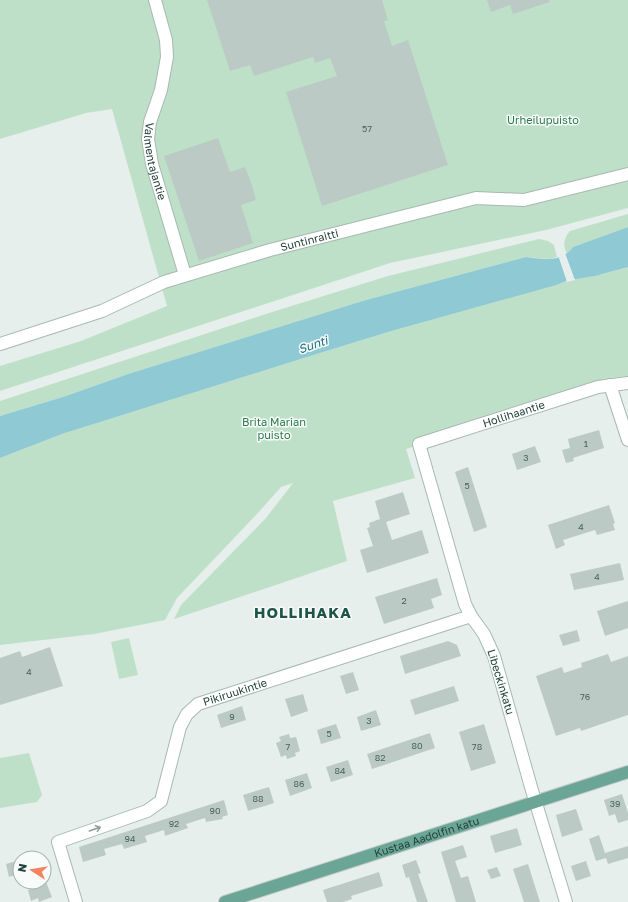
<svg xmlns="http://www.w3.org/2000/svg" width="628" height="902" viewBox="0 0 628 902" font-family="'Golos Text',sans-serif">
	<rect width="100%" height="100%" fill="#e6efeb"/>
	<path fill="#bfe0c8" d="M0,0H628V208L546,230L390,263L0,391V366L81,341L167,306L112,109L86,113L0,139Z
		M628,214V227L573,247L567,254C563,245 563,239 570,231Z
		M539,239L548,241L554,245L557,257L550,259L526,257L366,300L128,374L66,396L0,416V401L269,313L388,276Z
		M628,267V376L602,379L597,392L406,449L415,478L333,501L347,561L174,619L181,605L266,518L293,483L281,487L256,515L177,598L165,620L94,634L0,645V458L62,434L304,358L388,332L578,278L595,276Z
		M129,638L138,675L119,679L111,642Z
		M29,753L42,795L37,802L0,808V758Z"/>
	<path fill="#8ec9d4" d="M628,227V267L595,276L569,280L556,285L388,332L304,358L62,434L0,458V416L66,396L128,374L366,300L526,257C543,259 561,263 573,247Z"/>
	<path fill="#e6efeb" d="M565,253L575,280L567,282L558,255Z"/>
	<path fill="#bbcac4" d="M207,0H382L388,20L384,21L392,46L408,40L448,165L322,206L286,92L337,76L330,58L315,63L313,57L254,76L250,65L230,71Z
		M487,0H549L550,2L513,14L510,5L491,12Z
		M218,138L230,172L245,167L251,182L256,200L241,205L253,243L199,261L164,156Z
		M599,430L604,448L573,458L574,461L566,463L562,450L570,448L568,439Z
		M535,446L541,462L517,470L512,454Z
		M468,467L487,527L474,532L455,472Z
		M403,492L410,514L386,522L392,540L422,530L429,553L367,573L360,550L373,546L367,528L370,527L369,523L380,519L375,501Z
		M609,505L615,523L613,524L615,530L597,535L595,530L563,540L565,545L556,549L548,525Z
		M620,563L624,580L574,590L570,574Z
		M437,578L442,595L431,599L434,608L384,624L375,597Z
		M628,601V628L605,636L597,611Z
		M577,630L580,641L563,646L559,635Z
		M448,641L457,645L461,656L405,674L400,656Z
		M50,647L63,686L0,705V658L20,651L22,657Z
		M608,654L611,662L628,656V715L581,731L580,728L556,736L536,676L562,667L564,673L582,667L581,663Z
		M353,672L359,690L346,694L340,676Z
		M454,686L459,701L415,715L410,700Z
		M303,694L308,711L291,717L285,699Z
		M242,706L246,720L221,728L217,715Z
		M376,710L381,725L361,731L357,717Z
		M336,724L341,738L321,744L317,730Z
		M484,724L496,763L471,771L459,732Z
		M430,733L435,748L372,769L367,754Z
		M289,734L290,738L296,737L300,751L295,753L296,756L287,759L286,755L281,757L276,743L281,741L279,737Z
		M348,760L353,775L331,782L326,767Z
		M307,773L312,788L290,796L285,780Z
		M269,787L274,803L248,811L243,795Z
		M622,794L628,813V820L618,823L615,814L609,816L604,800Z
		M224,800L228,815L222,817L223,819L206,822L205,818L186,824L188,828L165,836L164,830L145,836L147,842L124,849L122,844L104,849L106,855L83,862L79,847Z
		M576,809L583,830L562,837L556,815Z
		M517,828L522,845L495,853L490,836Z
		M599,835L605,853L628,846V858L608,864L606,858L596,861L589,839Z
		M463,845L467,857L455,861L461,878L468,876L476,902H456L441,852Z
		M20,860V873L9,877L6,864Z
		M416,860L421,873L418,874L428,902H417L409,877L406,878L402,865Z
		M586,861L591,876L576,881L571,866Z
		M528,864L533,880L540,902H524L513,869Z
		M497,867L501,876L491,879L487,870Z
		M379,872L383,886L351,896L352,899L343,902H327L323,890Z
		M32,882H46L52,897L39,902L38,898L31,901L28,890L34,888Z"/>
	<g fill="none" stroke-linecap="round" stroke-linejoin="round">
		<defs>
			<g id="minor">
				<path id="s1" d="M155,0L166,40L167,57L161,90L150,122L148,139L152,164L185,275"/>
				<path id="s2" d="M0,344L102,311L164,282L270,250L476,198L524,200L628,174"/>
				<path d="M610,385L628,440"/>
				<path id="s3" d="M76,902L58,842L147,811L161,801L180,727L187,714L198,704L471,616"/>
				<path id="s4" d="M566,902L531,787L494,656L484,634L471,616L465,604L419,444L598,387L628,383"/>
			</g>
			<g id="major">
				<path id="s5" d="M225,902L628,772"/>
			</g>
		</defs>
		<use href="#minor" stroke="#a8b8b2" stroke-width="14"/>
		<use href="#major" stroke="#c2cac8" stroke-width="14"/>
		<use href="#minor" stroke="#fff" stroke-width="12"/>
		<use href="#major" stroke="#6aa596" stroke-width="12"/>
	</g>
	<defs><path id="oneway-shaft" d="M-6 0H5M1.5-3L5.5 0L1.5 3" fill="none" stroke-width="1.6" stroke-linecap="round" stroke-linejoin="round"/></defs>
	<use stroke="#92a09c" href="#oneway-shaft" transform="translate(95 829) rotate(-19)"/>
	<g text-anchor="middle" stroke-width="3" stroke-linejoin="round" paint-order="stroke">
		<g font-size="9" fill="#4a645c">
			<text x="367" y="132">57</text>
			<text x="586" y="447">1</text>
			<text x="526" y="461">3</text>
			<text x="467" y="489">5</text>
			<text x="581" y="530">4</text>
			<text x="597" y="580">4</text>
			<text x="404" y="604">2</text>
			<text x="29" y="675">4</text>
			<text x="585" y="700">76</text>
			<text x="232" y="720">9</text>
			<text x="369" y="724">3</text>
			<text x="329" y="737">5</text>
			<text x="417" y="749">80</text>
			<text x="288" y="750">7</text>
			<text x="477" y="750">78</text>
			<text x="380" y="761">82</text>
			<text x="340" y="774">84</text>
			<text x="299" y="787">86</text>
			<text x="258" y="802">88</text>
			<text x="615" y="807">39</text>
			<text x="215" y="814">90</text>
			<text x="174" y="827">92</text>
			<text x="130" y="842">94</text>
		</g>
		<g font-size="11" fill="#2d7a4b" stroke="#f7fbf9">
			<text x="543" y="124">Urheilupuisto</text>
			<text x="274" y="426">Brita Marian<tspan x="274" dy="13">puisto</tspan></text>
		</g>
		<g font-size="11" fill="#24423a" stroke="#f7fbf9">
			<text dy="4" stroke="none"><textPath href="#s1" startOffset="166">Valmentajantie</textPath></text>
			<text dy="4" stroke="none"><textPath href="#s2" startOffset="327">Suntinraitti</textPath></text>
			<text dy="4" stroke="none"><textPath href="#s4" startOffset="582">Hollihaantie</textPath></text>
			<text transform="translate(501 682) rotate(73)" y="4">Libeckinkatu</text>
			<text dy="4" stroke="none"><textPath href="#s3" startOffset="319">Pikiruukintie</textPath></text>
			<text dy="4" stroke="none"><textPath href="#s5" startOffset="212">Kustaa Aadolfin katu</textPath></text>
		</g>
		<g font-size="12" font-style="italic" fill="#1c6f80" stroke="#f7fbf9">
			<text transform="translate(313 345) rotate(-19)" y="4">Sunti</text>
		</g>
		<g font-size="15" font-weight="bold" letter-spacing="1" fill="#1f5548" stroke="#f7fbf9">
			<text x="303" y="618">HOLLIHAKA</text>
		</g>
	</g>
	<g transform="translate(32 870) rotate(282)"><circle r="19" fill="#f7fbf9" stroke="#a3b1ad"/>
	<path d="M0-3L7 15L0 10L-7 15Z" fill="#f4845f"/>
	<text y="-6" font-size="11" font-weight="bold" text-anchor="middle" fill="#24423a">N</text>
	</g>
</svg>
